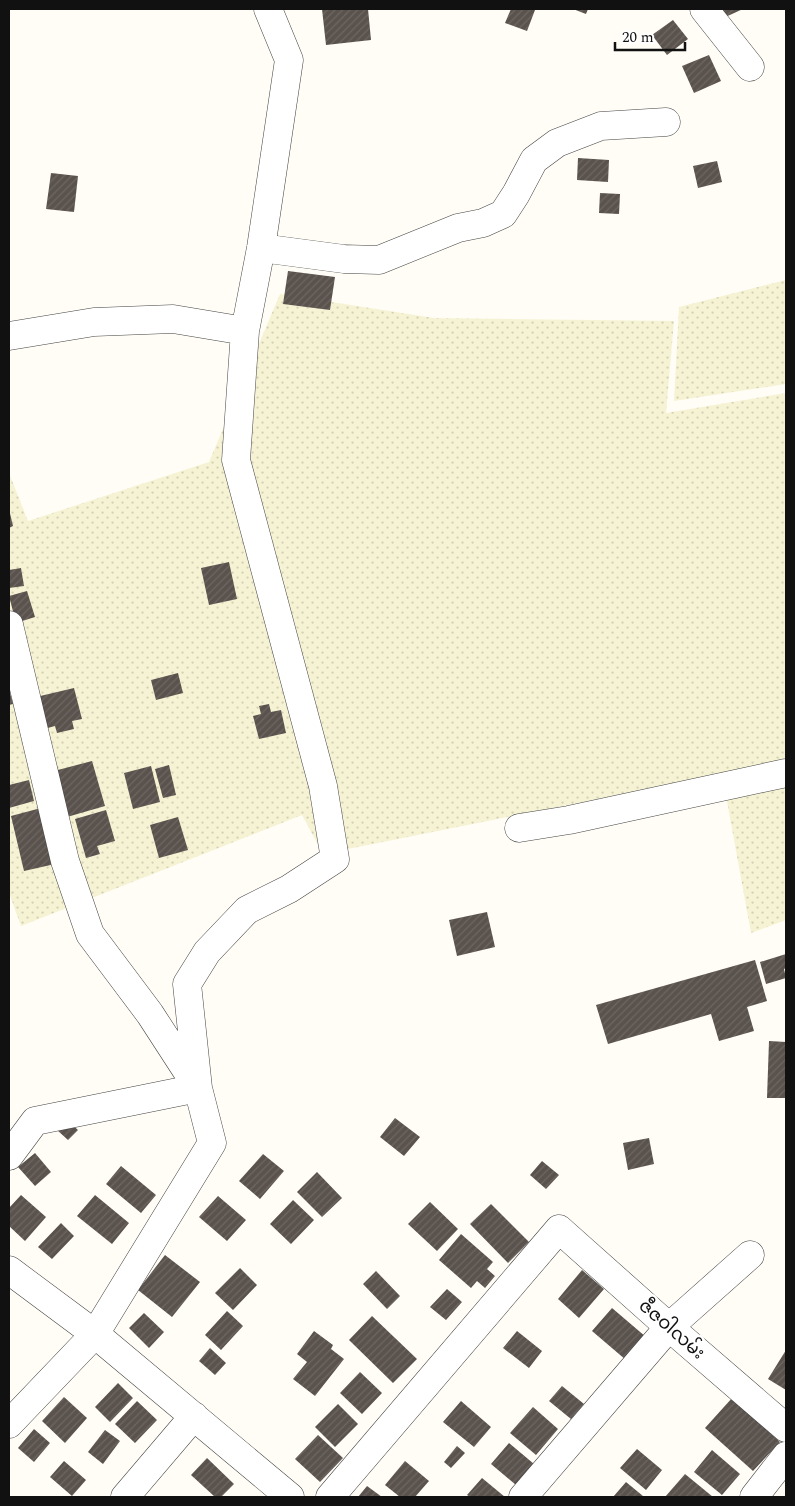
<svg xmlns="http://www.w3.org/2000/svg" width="795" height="1506" viewBox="0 0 795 1506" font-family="Spectral,'Noto Sans Myanmar',serif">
	<defs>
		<pattern id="farmland-dots" width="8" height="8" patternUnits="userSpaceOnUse" patternTransform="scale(1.25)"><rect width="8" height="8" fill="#f6f3d4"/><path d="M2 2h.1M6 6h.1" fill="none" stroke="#d2cfb5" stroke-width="1.8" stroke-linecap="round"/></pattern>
		<pattern id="building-hatch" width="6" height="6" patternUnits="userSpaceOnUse" patternTransform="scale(1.25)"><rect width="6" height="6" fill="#5a524d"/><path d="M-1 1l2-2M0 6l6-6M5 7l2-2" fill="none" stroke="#6d6662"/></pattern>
	</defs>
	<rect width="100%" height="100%" fill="#fffdf5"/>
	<path fill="url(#farmland-dots)" d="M786,280V384L674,401L679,307Z
		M280,294L434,318L674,321L666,413L786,393V920L751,933L722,774L323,854L302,815L21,926L9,893V473L28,521L209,462Z"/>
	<path fill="url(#building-hatch)" d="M322,9H368L371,40L326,45Z
		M511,9L535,10L527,31L505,23Z
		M573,9H588L586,14Z
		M716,9H743L721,19Z
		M673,20L688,39L667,55L652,35Z
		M709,55L721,81L694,93L682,66Z
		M578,158L609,160L608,182L577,180Z
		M717,161L722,182L698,188L693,166Z
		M51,173L78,176L74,212L46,209Z
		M600,193L620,194L619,214L599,213Z
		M288,271L335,277L330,310L283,304Z
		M9,509L13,526L9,528Z
		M229,562L237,599L209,605L201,568Z
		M21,568L24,586L9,588V570Z
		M27,591L35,617L16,623L9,596Z
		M178,673L183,693L156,700L151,680Z
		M74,688L82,719L72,721L74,729L57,733L55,726L44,729L36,697Z
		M9,689L13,704L9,705Z
		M269,704L271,712L281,710L286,733L259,739L253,716L261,714L259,706Z
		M92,761L105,806L67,817L54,771Z
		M169,765L176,795L163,798L155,769Z
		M151,766L160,802L133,809L124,773Z
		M29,780L34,801L9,808V785Z
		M41,808L55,864L24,871L11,816Z
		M106,810L115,841L97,846L100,854L86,858L75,819Z
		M178,817L188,850L159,858L150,825Z
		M487,912L495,947L457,956L449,920Z
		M786,954V968L784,969L786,978L766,984L760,962Z
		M755,960L767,1001L747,1007L754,1031L719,1041L711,1014L608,1044L596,1005Z
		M769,1041L786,1042V1098H767Z
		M395,1118L420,1137L404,1156L380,1137Z
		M67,1120L78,1130L68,1140L57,1130Z
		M649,1138L654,1164L628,1170L623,1143Z
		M35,1153L51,1172L35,1186L18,1167Z
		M263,1154L284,1171L260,1199L239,1181Z
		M542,1161L559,1175L546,1189L530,1175Z
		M121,1166L156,1195L141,1213L106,1184Z
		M317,1172L342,1198L322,1217L297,1192Z
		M21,1195L46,1217L25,1241L9,1226V1208Z
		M95,1195L129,1223L112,1244L77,1216Z
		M218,1196L246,1220L227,1241L199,1217Z
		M293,1200L314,1220L291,1244L270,1224Z
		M430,1202L458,1229L437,1251L408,1224Z
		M491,1204L529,1242L508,1263L470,1224Z
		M61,1223L74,1236L52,1259L38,1247Z
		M461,1234L493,1262L487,1269L495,1276L485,1288L477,1281L471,1288L439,1260Z
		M165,1255L200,1282L172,1317L138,1290Z
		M240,1268L257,1285L233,1310L215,1293Z
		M582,1270L604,1289L579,1318L558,1299Z
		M376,1271L400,1296L387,1309L363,1284Z
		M447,1289L462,1302L446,1320L430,1307Z
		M612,1308L646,1337L626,1360L592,1331Z
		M227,1311L243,1326L221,1350L205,1335Z
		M144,1313L164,1332L149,1348L129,1328Z
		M372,1316L417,1359L393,1383L349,1340Z
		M314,1331L333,1345L331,1349L344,1359L315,1396L293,1379L307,1362L297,1354Z
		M517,1331L542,1351L529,1368L503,1348Z
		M210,1348L226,1363L215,1375L199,1361Z
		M786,1350V1390L768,1379Z
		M360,1372L382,1393L362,1414L340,1393Z
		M118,1383L133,1398L110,1422L95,1407Z
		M562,1386L584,1404L571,1419L549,1401Z
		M64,1397L87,1418L65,1443L42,1421Z
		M732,1398L780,1442L753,1471L705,1428Z
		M137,1401L157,1420L135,1443L115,1424Z
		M461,1401L491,1427L474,1447L443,1422Z
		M338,1404L358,1424L335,1447L315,1427Z
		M533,1407L558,1429L536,1455L510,1433Z
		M34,1429L50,1443L34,1462L18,1448Z
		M105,1430L120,1441L103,1464L88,1452Z
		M318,1435L343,1458L320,1482L295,1459Z
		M509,1443L534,1464L516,1485L491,1464Z
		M457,1446L465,1453L451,1468L444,1462Z
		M637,1449L662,1470L646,1490L620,1468Z
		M712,1450L740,1474L722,1495L694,1472Z
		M207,1458L234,1484L221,1497H215L191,1475Z
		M64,1461L86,1480L72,1496L50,1477Z
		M405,1461L429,1481L415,1497H400L385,1485Z
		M685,1474L713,1497H665Z
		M482,1478L505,1497H470L467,1495Z
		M626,1482L643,1496L642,1497H613Z
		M367,1486L382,1497H358Z"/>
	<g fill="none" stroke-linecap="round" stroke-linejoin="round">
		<defs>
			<path id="minor" d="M704,9L750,67
				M261,248L344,259L379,260L458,228L483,223L503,214L516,194L534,160L557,143L601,126L666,122
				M9,336L94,322L173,319L245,331
				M9,625L65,861L90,934L150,1014L198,1088L35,1121L9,1156
				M519,828L569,820L786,773
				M9,1270L95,1334L290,1497
				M9,1424L95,1334L212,1143L198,1088L187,984L207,952L247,910L289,889L335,859L323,786L236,460L245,331L261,248L289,60L268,9
				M125,1497L194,1416
				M330,1497L559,1229L669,1327L786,1428
				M523,1497L669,1327L750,1255
				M754,1497L786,1456"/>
		</defs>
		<use href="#minor" stroke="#444" stroke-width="29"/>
		<use href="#minor" stroke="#fff" stroke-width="28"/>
	</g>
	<g text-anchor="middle" stroke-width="5" stroke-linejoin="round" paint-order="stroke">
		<g font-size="18" fill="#111" stroke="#fff">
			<text transform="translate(672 1329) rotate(41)" y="6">ဇီဇဝါလမ်း</text>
		</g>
	</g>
	<rect width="795" height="1506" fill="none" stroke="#111111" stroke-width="20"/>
	<path d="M615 42v8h70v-8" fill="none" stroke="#111111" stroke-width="2.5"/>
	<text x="622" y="42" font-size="15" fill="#111111" stroke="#ffffff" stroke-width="4" paint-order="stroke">20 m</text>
</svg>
